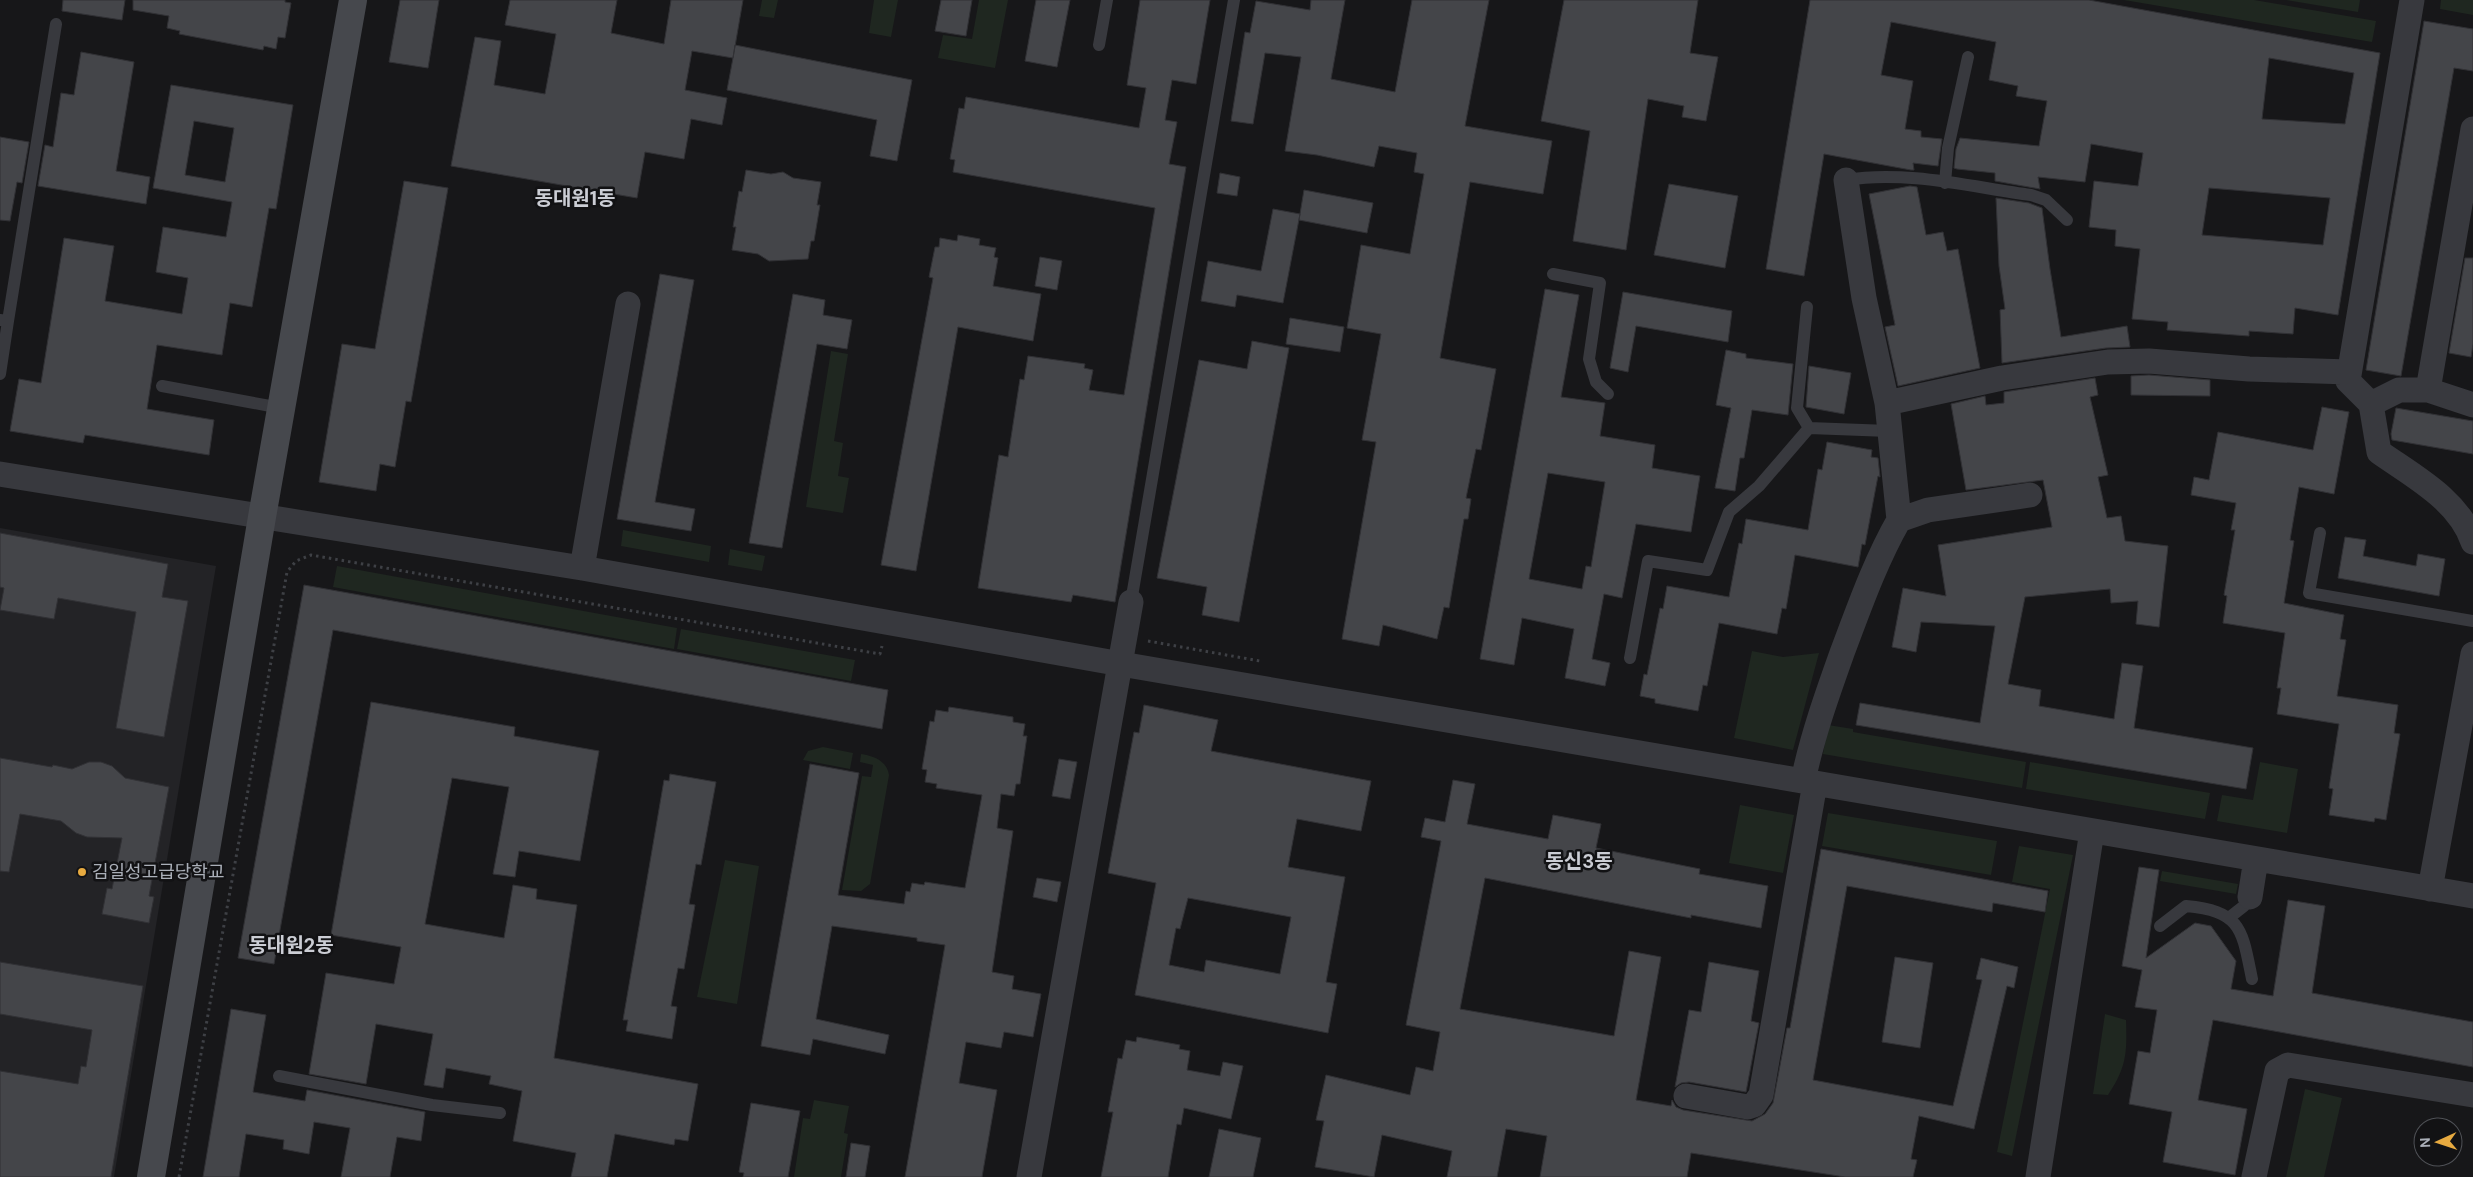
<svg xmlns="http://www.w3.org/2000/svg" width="2473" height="1177" viewBox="0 0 2473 1177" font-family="'DM Sans','Noto Sans KR',sans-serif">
	<rect width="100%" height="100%" fill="#171719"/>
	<path fill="#232326" d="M0,528L216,566L114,1177H0Z"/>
	<path fill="#1f2720" d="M762,0H778L774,18L759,16Z
		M874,0H898L891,37L869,33Z
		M979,0H1008L995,68L938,58L943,35L972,39Z
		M2124,0H2254L2376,21L2372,42Z
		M2286,0H2360L2358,12Z
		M2441,0H2473V15L2440,9Z
		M831,351L848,354L834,441L843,443L838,476L849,478L843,513L806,507Z
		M623,530L711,546L709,562L621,546Z
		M730,549L765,556L762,571L728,565Z
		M337,566L677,628L674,649L333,587Z
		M681,629L855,660L851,681L677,649Z
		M1752,651L1783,657L1819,653L1793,750L1734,738Z
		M1828,725L1853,729V732L2026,762L2022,788L1823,754Z
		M823,747L853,753L850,769L803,760L808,751Z
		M861,754C874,756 887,761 889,775L870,884L861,891L842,890L862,776L871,777L873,765L860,762Z
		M2030,762L2210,793L2205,819L2026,789Z
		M2260,762L2298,769L2287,833L2217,821L2222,795L2253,800Z
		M1740,805L1794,815L1783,873L1729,863Z
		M1828,813L1997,841L1991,875L1822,846Z
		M2019,846L2073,855L2012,1156L1997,1152L2050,889L2012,882Z
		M725,860L759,866L737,1004L697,997Z
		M2162,871L2238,884L2236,894L2160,881Z
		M2105,1014L2126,1020C2127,1052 2127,1067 2108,1095L2093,1094Z
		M2305,1089L2342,1098L2324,1177H2286Z
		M814,1100L849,1106L844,1133L848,1134L841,1177H794L803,1118L810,1119Z"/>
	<path fill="#444549" stroke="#313135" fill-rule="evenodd" d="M63,0H125L122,20L62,11Z
		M133,0H285V2L291,3L285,38L278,37L276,49L264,46L263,50L179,34L180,31L167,28L169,16L133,10Z
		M400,0H439L428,68L389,62Z
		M510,0H617L611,33L664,44L671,0H743L733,58L735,45L912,80L897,161L870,156L877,120L727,90L733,58L692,51L685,90L727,98L722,125L691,119L684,159L645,152L637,198L451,166L475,37L501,41L494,85L545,94L556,34L505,25Z
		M941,0H972L966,36L935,31Z
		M1036,0H1070L1057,67L1025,61Z
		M1140,0H1210L1196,84L1172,80L1165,120L1177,122L1169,164L1186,167L1115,602L1073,595L1071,602L978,588L999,455L1008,457L1020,379L1024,380L1028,356L1085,364L1084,368L1093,370L1089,390L1124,395L1155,208L953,172L955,160L950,159L959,108L964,109L966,97L1139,128L1146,88L1127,85Z
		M1311,0H1345L1331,79L1395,92L1412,0H1489L1465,126L1552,141L1543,194L1470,182L1440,358L1496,369L1481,450L1476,449L1466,498L1471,499L1468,519H1464L1449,608L1444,607L1437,639L1383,625L1379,646L1342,639L1376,442L1362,440L1381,334L1347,328L1361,245L1410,254L1424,174L1414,172L1417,153L1379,146L1374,167L1317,155L1285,151L1301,57L1265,53L1253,124L1231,121L1245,32L1250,33L1256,1L1310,10Z
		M1564,0H1698L1690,53L1718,57L1706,121L1682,117L1684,106L1648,99L1626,250L1573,241L1590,131L1541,121Z
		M1810,0H2089L2380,53L2338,315L2295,308L2293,334L2249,331V336L2167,330L2168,322L2132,319L2140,249L2115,246L2116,230L2089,227L2094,181L2138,186L2143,153L2091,144L2085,182L2038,177L2040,189L1995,181V173L1957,169L1954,168L1956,149L1960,138L2039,146L2047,101L2016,96L2018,86L1989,80L1996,42L1891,22L1881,75L1913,81L1905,129L1921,131V137L1942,139L1938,166L1913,163L1914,170H1911L1824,154L1804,276L1766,269ZM2269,58L2354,73L2345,124L2262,119ZM2209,188L2330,198L2323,245L2202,235Z
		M2424,21L2473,29V71L2454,68L2401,376L2366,370Z
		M81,52L134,62L116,171L150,177L146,204L38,186L45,145L53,147L61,93L74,95Z
		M171,85L293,105L276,209L269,208L252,307L230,303L222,355L157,345L147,409L214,420L209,455L85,435L83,443L10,431L19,379L41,383L64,238L114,246L105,301L182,314L188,278L156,272L163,227L226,237L232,202L153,188ZM194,121L234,128L225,182L185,175Z
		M0,137L29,142L22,183L17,182L10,221L0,220Z
		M746,170L771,174L783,172L793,178L821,182L817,205H820L814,241H811L808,259L769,261L758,254L732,250L736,227H733L739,191L742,192Z
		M1220,173L1240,177L1237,196L1217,193Z
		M404,181L448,188L411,402L406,401L395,467L380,464L376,491L319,482L342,344L375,349Z
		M1669,184L1738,196L1725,268L1654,255Z
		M1910,186L1917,187L1926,235L1943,232L1947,251L1958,249L1980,368L1898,386L1885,327L1895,325L1869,194Z
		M1304,190L1373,203L1367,233L1299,220Z
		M1996,198L2029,203L2042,208L2050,269L2061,337L2127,326L2130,347L2106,348L2002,363L2000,310L2005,309L1999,266Z
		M1273,209L1300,214L1283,303L1237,295L1235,307L1201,301L1208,261L1261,271Z
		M958,235L980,239L979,245L996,248L994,257L998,258L993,286L1041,294L1033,341L958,327L916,571L881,565L933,278L929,277L935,247H939L940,238L957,241Z
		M1040,257L1062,261L1057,290L1035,286Z
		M2465,258H2473V344L2471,357L2449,353Z
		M660,274L694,280L655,502L695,509L691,531L617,519Z
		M1545,289L1579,295L1561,397L1605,403L1600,436L1655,445L1652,468L1700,476L1691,532L1636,524L1622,598L1604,594L1592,659L1610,663L1605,686L1565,678L1574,629L1522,618L1514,665L1480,659ZM1548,473L1605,482L1591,567L1586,566L1582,589L1529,579Z
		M1623,292L1732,311L1728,342L1636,326L1628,372L1610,368Z
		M793,294L825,300L823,315L852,320L847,349L817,344L782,548L749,543Z
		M1290,318L1344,327L1340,352L1286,344Z
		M1252,341L1289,348L1239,622L1202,615L1207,587L1157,578L1199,360L1247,369Z
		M1726,350L1746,354V358L1793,364L1788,415L1752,410L1744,458H1740L1735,491L1715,488L1731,408L1716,405Z
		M1809,366L1851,373L1844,414L1806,407Z
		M2149,375L2210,380V396L2131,395V376Z
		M2095,378L2098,395L2090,397L2108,475L2098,477L2107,518L2121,516L2125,541L2168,546L2159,627L2136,624L2138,601L2111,603L2110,589L2025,597L2008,684L2041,690L2039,706L2114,719L2122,663L2143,666L2134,728L2253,748L2246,789L1856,725L1860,703L1980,723L1995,626L1921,622L1916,652L1892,647L1903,588L1946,596L1938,545L2052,527L2043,480L1966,490L1951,404L1985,396L1986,405L2004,403V392Z
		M2322,407L2349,412L2334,494L2299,487L2290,540L2294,541L2284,603L2344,615L2340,639L2346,640L2337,696L2398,705L2394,733L2400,734L2386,820L2375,818L2374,822L2329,815L2333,789L2329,788L2339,724L2277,714L2281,688H2277L2285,633L2223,623L2227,596L2224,595L2235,530H2231L2236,503L2191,495L2194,477L2209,480L2218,432L2313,450Z
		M2396,408L2473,421V454L2392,440L2391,434Z
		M1827,442L1872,450L1871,457L1878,458L1880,477L1878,476L1865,545L1862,544L1858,567L1795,555L1786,609L1782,608L1777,634L1719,623L1707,686L1703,685L1698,711L1655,703V699L1640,696L1644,674L1647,675L1660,608L1663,609L1667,586L1729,597L1739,543L1742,544L1746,519L1808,530L1818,469L1822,470Z
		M0,533L168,564L162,597L188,601L164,737L116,728L136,612L58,598L54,619L0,610L4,588L0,587Z
		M2345,537L2366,540L2363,556L2416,566L2418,554L2445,559L2439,596L2338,578Z
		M304,585L888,690L882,729L333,630L274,964L238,958Z
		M371,702L515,727L514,736L599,751L580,861L519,851L515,877L493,874L509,787L452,778L425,924L504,938L513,885L537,889L536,899L577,905L554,1058L698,1084L688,1141L675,1139L674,1145L615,1134L607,1177H571L576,1153L513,1141L522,1091L489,1084L491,1076L446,1068L443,1088L424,1085L433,1034L376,1024L366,1084L309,1074L326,973L394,984L401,947L331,935Z
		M1144,705L1218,720L1211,751L1371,781L1361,831L1297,819L1288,867L1345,877L1326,982L1337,984L1328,1033L1135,995L1156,883L1108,873L1134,732L1139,733ZM1188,898L1291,917L1280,974L1206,960L1204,972L1169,965L1176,928L1180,929Z
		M949,707L1013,717V722L1025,724L1023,736H1027L1020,784H1016L1014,796L1001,794L997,828L1013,831L992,972L1014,976L1012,989L1041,994L1033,1037L1004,1032L1001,1048L966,1042L959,1083L997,1090L982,1177H905L945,945L917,941V938L832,926L816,1019L889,1035L885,1054L813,1039L810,1055L761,1046L810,764L859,773L838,895L904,904L906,891L910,892L912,883L924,885L925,882L965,888L982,795L936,788L937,784L925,782L927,770L922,769L930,721L934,722L936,710L948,712Z
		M0,758L52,767L53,765L72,769L89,762H101L112,766L125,778L169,787L149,896L154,897L149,923L102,914L107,888L112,889L122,838L87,837L76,833L61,821L20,814L9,872L0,871Z
		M1059,759L1077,762L1070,799L1052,796Z
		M670,774L716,782L701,865L696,864L689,904L695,905L684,969L678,968L671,1006L677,1007L672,1039L626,1031L628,1020H623L664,780L669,781Z
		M1453,780L1475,784L1467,824L1548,839L1553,815L1601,824L1596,848L1700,869L1699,874L1768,886L1761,928L1691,915V918L1485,878L1460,1009L1614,1036L1629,951L1661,957L1636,1100L1671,1106L1672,1100L1676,1107L1683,1110L1752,1121L1765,1114L1773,1103L1787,1028H1790L1821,849L2048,891L2045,912L1993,903L1992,912L1847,886L1813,1080L1953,1106L1982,980L1976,979L1981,958L2018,967L2014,988L2007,986L1974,1129L1919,1116L1911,1159L1917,1160L1913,1177H1845L1691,1153L1687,1177H1540L1547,1136L1506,1129L1497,1177H1447L1452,1151L1382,1135L1374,1177L1315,1167L1324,1121L1316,1120L1326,1075L1410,1095L1416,1067L1433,1071L1440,1032L1406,1025L1441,841L1421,837L1425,818L1445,822Z
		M2139,867L2159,870L2146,958L2195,923L2211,926L2236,961L2231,989L2273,996L2288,900L2325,906L2312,993L2473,1022V1067L2213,1020L2198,1100L2247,1109L2235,1175L2163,1162L2172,1112L2129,1104L2138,1051L2150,1053L2157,1010L2135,1007L2142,970L2122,966Z
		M1037,878L1061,882L1057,902L1033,897Z
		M1895,957L1933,963L1920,1048L1882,1042Z
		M0,962L143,986L111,1177H0V1071L78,1084L81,1066L86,1067L92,1030L0,1014Z
		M1709,962L1759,971L1751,1021L1759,1023L1746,1092L1689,1082L1681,1083L1675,1087L1689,1010L1701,1012Z
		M231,1009L266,1015L253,1092L305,1101L307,1090L425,1112L421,1141L397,1137L390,1177H341L350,1128L314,1122L309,1154L283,1149L284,1140L246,1134L239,1177H203Z
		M1137,1037L1180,1045L1179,1049L1190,1051L1187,1070L1220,1076L1223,1062L1243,1066L1231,1119L1184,1108L1181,1125L1177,1124L1168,1177H1101L1113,1112H1108L1118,1058L1122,1059L1126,1040L1136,1042Z
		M751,1103L800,1111L788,1177H743L744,1173L739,1172Z
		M1219,1129L1261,1138L1253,1177H1209Z
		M851,1143L870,1146L865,1177H846Z"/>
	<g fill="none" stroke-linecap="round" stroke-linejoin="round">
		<path stroke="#3e4045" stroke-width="3" stroke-dasharray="2.5 4" stroke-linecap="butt" d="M1148,641L1260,661
			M179,1177L287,572L296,561L311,555L880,654L882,646"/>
		<path stroke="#38393e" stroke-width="12" d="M1099,45L1107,0
			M1846,180C1906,170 1971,187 2031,195L2046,200L2067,220
			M1945,183L1948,148L1968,57
			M1553,274L1600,283L1589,359L1596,382L1608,394
			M1807,307L1797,408L1809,428
			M8,321L56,24
			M0,374L8,321L0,320
			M162,386L281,408
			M1809,428L1889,431
			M2320,533L2309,593L2473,621
			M1131,602L1234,0
			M1630,658L1648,561L1707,570L1729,512L1759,486L1809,428
			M2230,917L2244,906L2250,897
			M2160,926L2186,906C2242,911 2242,930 2252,979
			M279,1076L432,1105L500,1113"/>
		<path stroke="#38393e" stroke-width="25" d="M2473,129L2428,390L2473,405
			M1846,180L1864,298L1887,403L1899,520
			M2428,390H2399L2371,404L2379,452C2413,476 2459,500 2473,542
			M1887,403L2002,378L2108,362L2149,361L2249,369L2349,372
			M2371,404L2348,381L2412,0
			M0,474L582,568L1121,664L2473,896
			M582,568L628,304
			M1803,781C1812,737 1827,695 1842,653C1859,608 1875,562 1899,520L1928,510L2030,495
			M2430,889L2473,654
			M2250,897L2256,859
			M1686,1096L1748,1107L1754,1105L1761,1095L1815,783
			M1029,1177L1131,602
			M2038,1177L2092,831
			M2254,1177L2277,1071L2288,1065L2473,1095"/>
		<path stroke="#46484d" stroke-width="28" d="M151,1177L262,517L353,0"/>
	</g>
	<circle fill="#e7aa40" stroke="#121214" stroke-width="2" cx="82" cy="872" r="5"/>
	<g text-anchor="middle" stroke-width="5" stroke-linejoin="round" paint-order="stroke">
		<g font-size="18" fill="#aaafb8" stroke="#121214" text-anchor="start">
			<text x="92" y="878">김일성고급당학교</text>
		</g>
		<g font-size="20" font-weight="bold" fill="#cbcdd4" stroke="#121214">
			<text x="575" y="205">동대원1동</text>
			<text x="1579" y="868">동신3동</text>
			<text x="291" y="952">동대원2동</text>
		</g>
	</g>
	<g transform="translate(2438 1142) rotate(267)"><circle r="24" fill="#121214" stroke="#4f5156"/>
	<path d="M0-4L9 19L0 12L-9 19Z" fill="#e7aa40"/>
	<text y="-8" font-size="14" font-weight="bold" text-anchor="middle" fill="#aaafb8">N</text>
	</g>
</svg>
